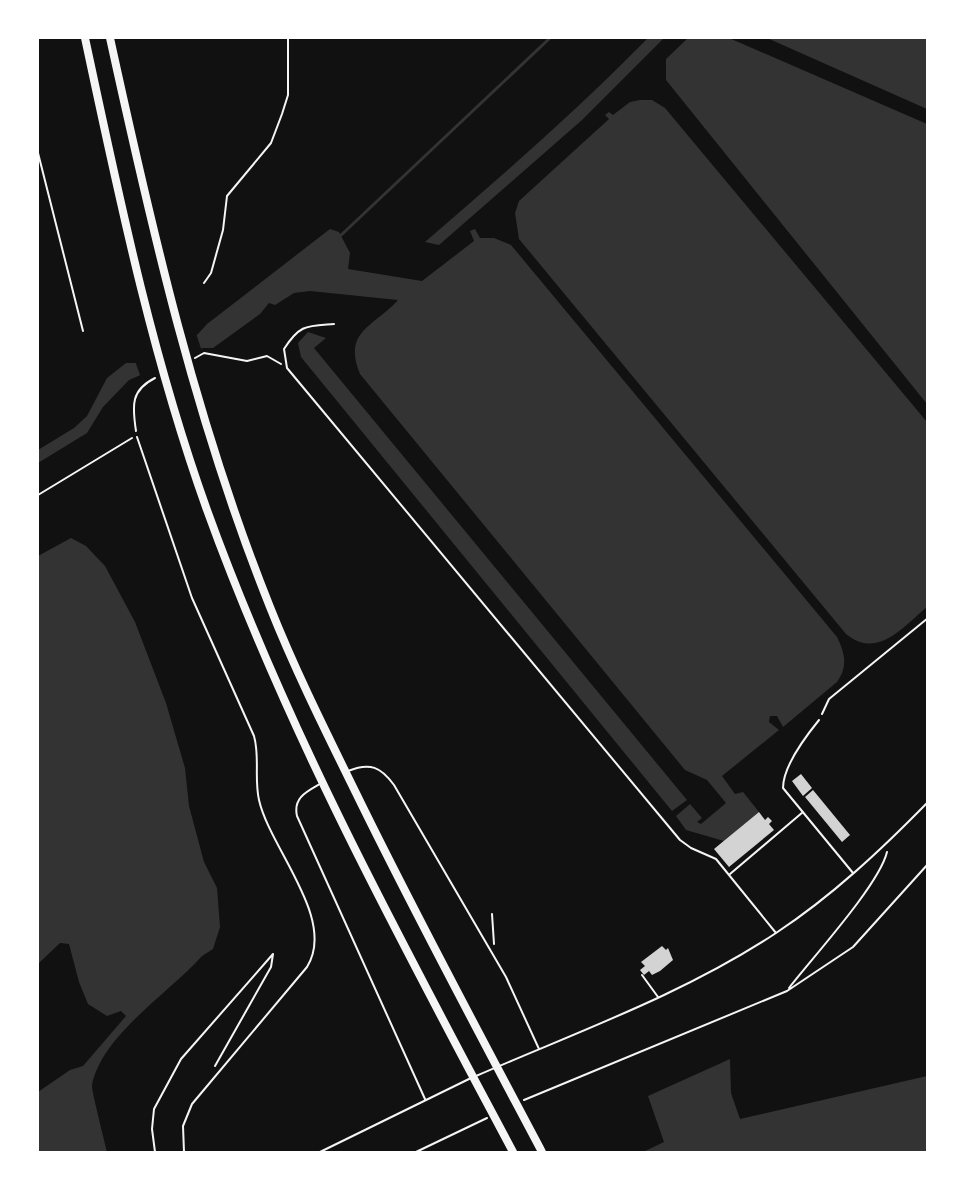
<svg xmlns="http://www.w3.org/2000/svg" width="965" height="1190" viewBox="0 0 965 1190" font-family="'PT Sans Narrow',sans-serif">
	<rect width="100%" height="100%" fill="#111"/>
	<path fill="#333" d="M648,38H664L582,120L439,245L425,242C502,176 577,110 648,38Z
		M688,38H729L927,124V404L666,80V59Z
		M767,38H927V109Z
		M640,100H652L665,108L927,422V607C903,627 877,660 846,634L519,239L515,213L519,201L609,119L605,115L609,112L613,115L630,102Z
		M330,229L339,232L350,253L348,269L422,281L474,241L470,231L475,229L480,238H494L511,245L837,637C845,653 848,667 837,682L783,727L777,716H770L769,722L779,730L722,776L735,794L743,792L759,812L724,841L686,830L676,816L690,804L702,818L697,822L701,824L726,803L707,780L685,770L360,374C342,331 375,326 398,300L310,291L294,293L275,305L269,303L260,314L213,348H203L129,380L103,407L87,433L38,463V450L74,428L87,416L107,378L126,363H135L198,334L207,324Z
		M308,332L326,338L314,348L687,800L672,811L301,357L298,343Z
		M71,538L86,546L105,566L135,622L166,703L185,768L189,806L204,862L217,888L220,927L213,949L202,956C169,993 102,1035 92,1085C91,1089 105,1143 107,1152H38V1092L70,1070L83,1066L126,1016L121,1011L107,1016L88,1004L79,982L69,944L60,943L38,964V556Z
		M730,1059L731,1093L740,1119L927,1076V1152H643L664,1142L648,1096Z"/>
	<path fill="#111" d="M196,333L202,352L141,378L135,361Z"/>
	<g fill="none" stroke-linecap="round" stroke-linejoin="round">
		<path stroke="#333" stroke-width="3" d="M338,238L550,38"/>
	</g>
	<path fill="#d3d3d3" d="M801,774L812,788L803,796L792,781Z
		M813,790L850,835L842,842L805,797Z
		M759,812L765,820L768,817L772,821L769,824L774,830L729,867L714,849Z
		M662,946L666,950L668,948L673,960L660,971L652,975L649,971L644,975L640,970L645,966L641,962Z"/>
	<g fill="none" stroke-linecap="round" stroke-linejoin="round">
		<path stroke="#f5f5f5" stroke-width="2" d="M38,153L83,331
			M204,283L211,273L223,230L227,196L271,143L282,114L288,95V38
			M195,358L204,353L247,361L267,356L281,364
			M136,431C132,405 131,390 155,378
			M38,495L132,438
			M822,714L829,699L928,618
			M492,914L494,944
			M789,988C813,957 879,885 887,852
			M215,1066L271,967L273,954
			M524,1100L787,991L853,947L928,864
			M155,1152L152,1129L154,1109L181,1059L273,954
			M416,1152L487,1118"/>
		<path stroke="#f5f5f5" stroke-width="2" d="M334,324C307,326 300,324 284,349L287,368L680,840L691,848L716,859L776,933
			M137,437L192,598L254,736C260,757 254,778 259,800C270,849 337,919 307,967L192,1104L183,1126L184,1152
			M819,720C806,736 783,767 783,788L853,873
			M348,771C370,762 381,767 394,785L506,977L539,1049
			M320,784C306,792 293,798 297,816L425,1099
			M730,874L803,812
			M642,975L658,997
			M476,1076C577,1032 684,994 776,933C832,896 881,850 928,802
			M320,1152L471,1078"/>
		<path stroke="#f5f5f5" stroke-width="8" d="M85,38C119,197 152,357 207,510C288,734 402,943 513,1152
			M110,38C152,230 196,423 270,607C295,670 326,732 356,793C415,914 479,1033 542,1152"/>
	</g>
	<rect width="965" height="1190" fill="none" stroke="#ffffff" stroke-width="78"/>
</svg>
